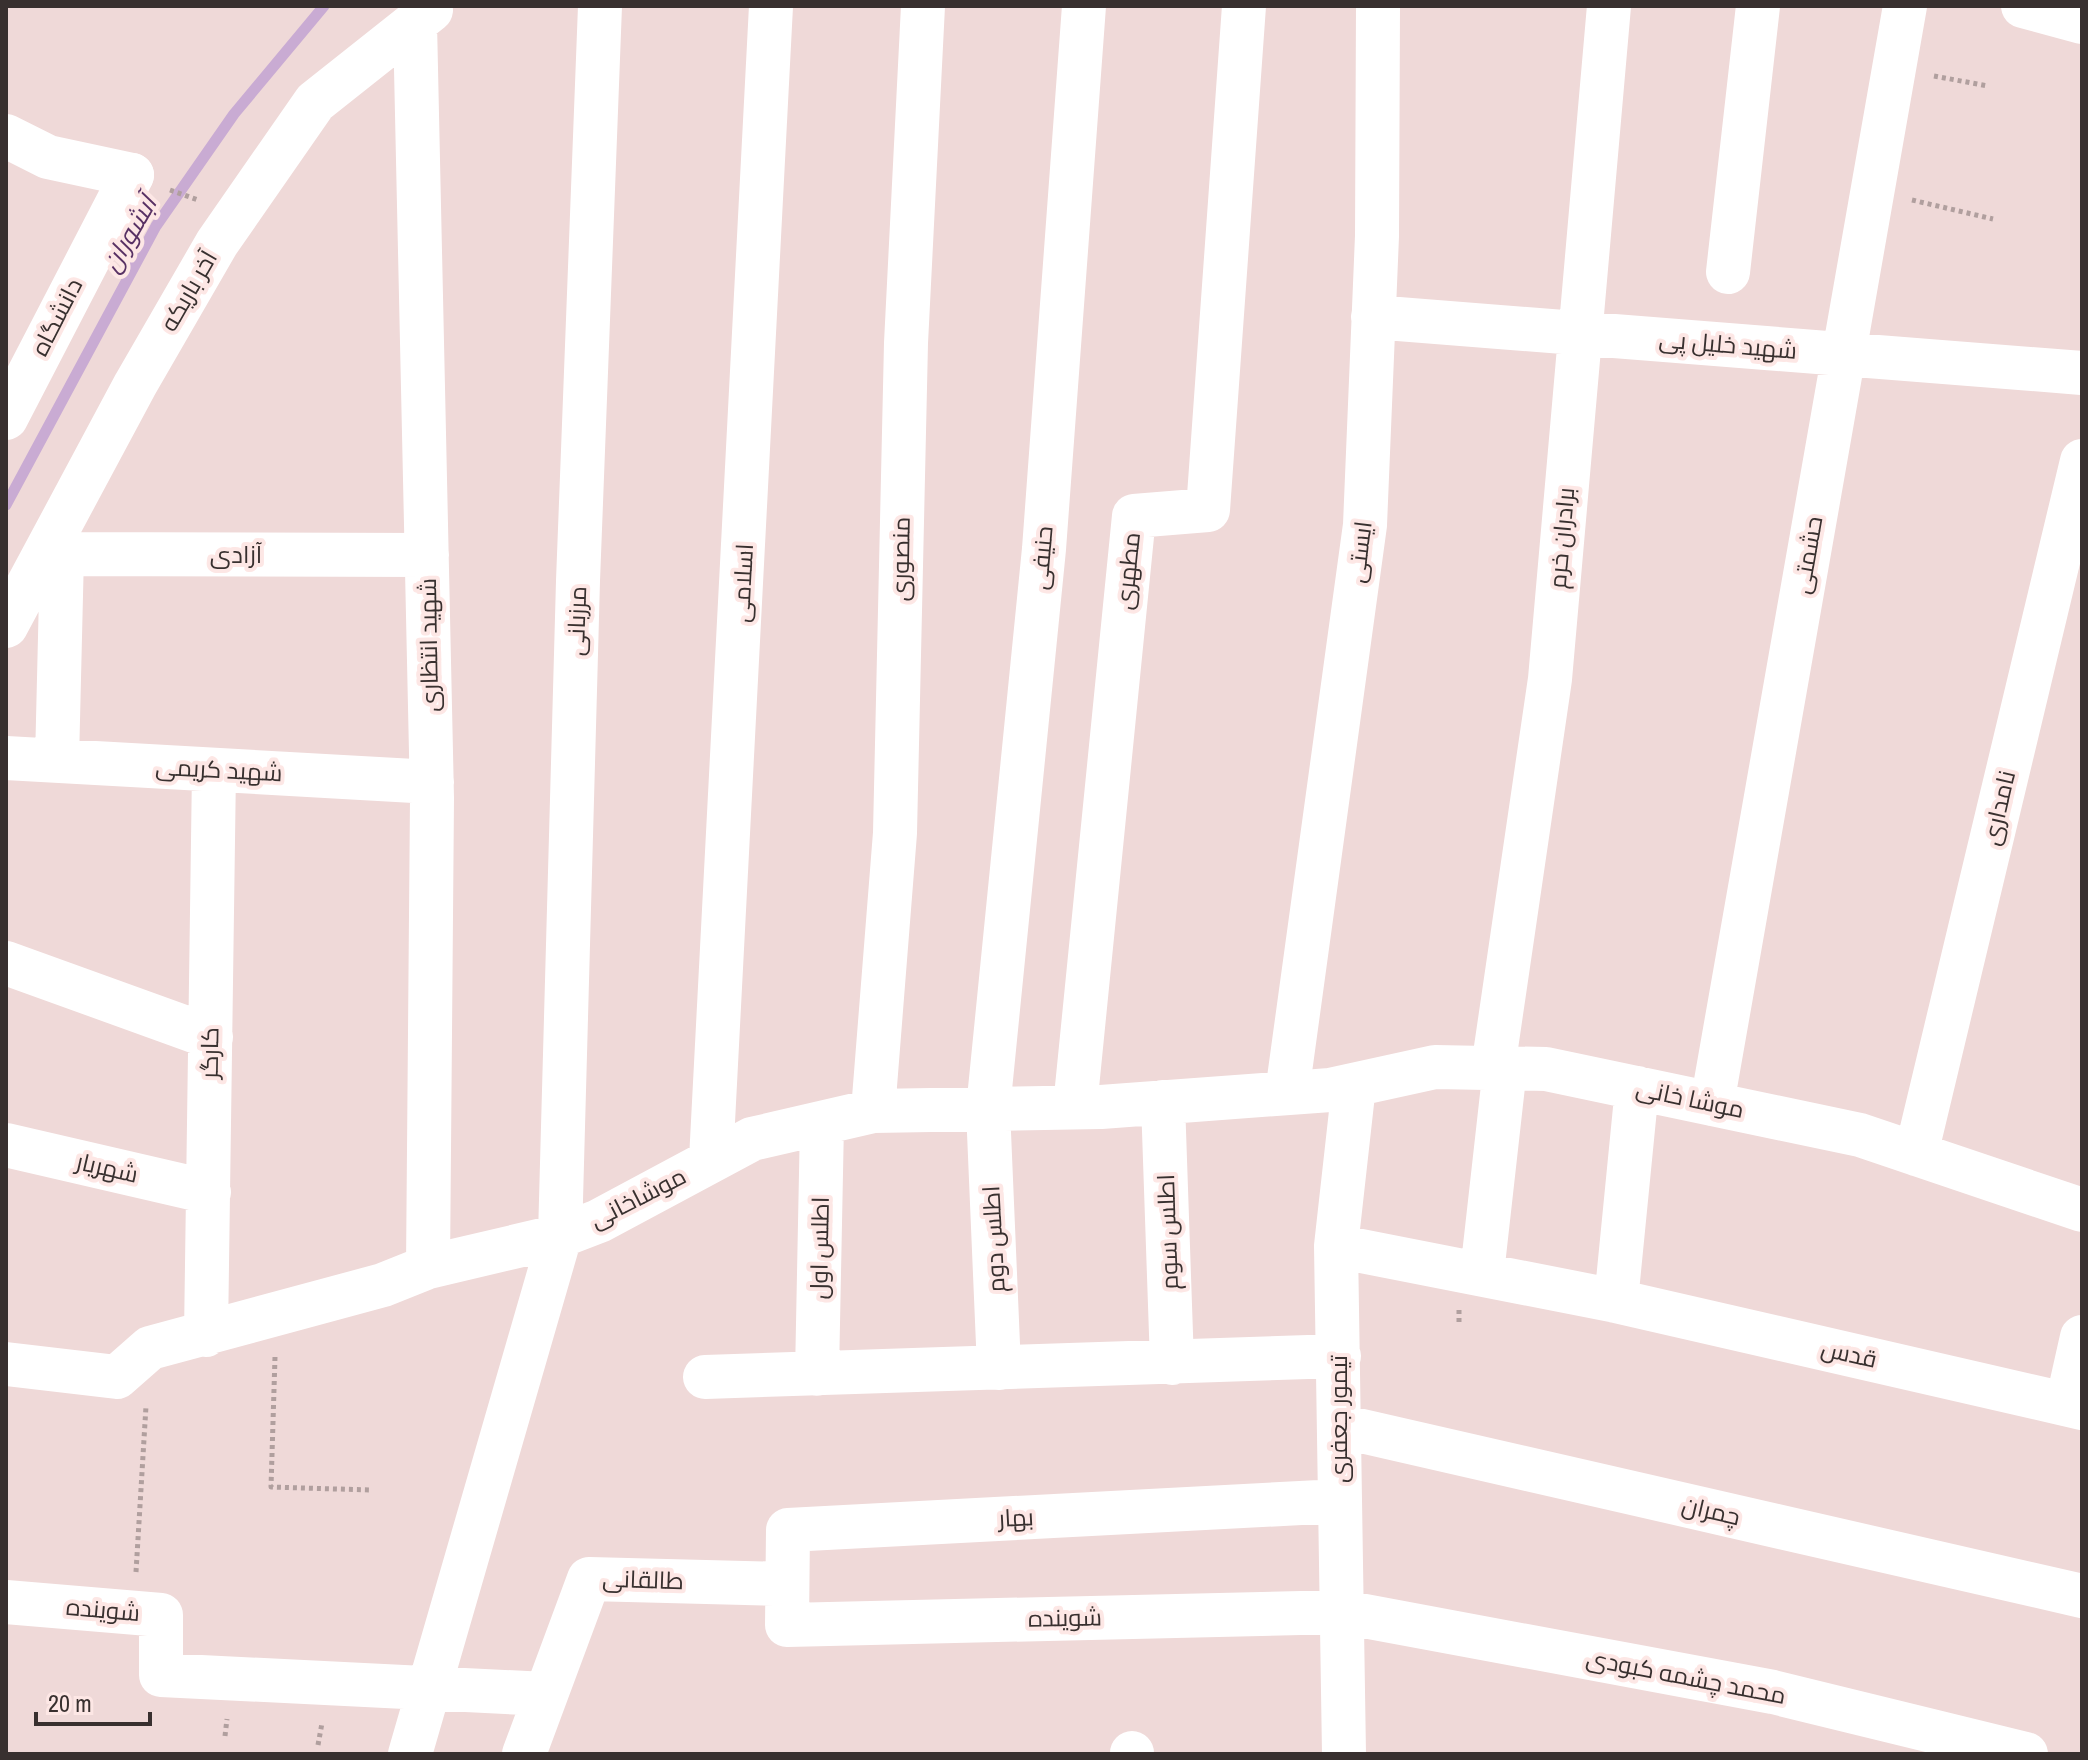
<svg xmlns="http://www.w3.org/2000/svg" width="2088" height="1760" viewBox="0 0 2088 1760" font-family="'Archivo Narrow',Cairo,sans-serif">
	<rect width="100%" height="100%" fill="#efd9d8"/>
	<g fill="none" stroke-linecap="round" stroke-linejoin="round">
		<path stroke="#c9abd3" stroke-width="11" d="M6,505L156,226L234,114L324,6"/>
		<path stroke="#b09f9e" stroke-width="5" stroke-dasharray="4 4" stroke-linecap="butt" d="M1934,76L1988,86
			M170,190L198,200
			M1912,200L1993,219
			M1459,1310V1325
			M275,1357L271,1487L370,1490
			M136,1572L146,1406
			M225,1736L227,1719
			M318,1745L322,1723"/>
		<path stroke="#fff" stroke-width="44" d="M2023,6L2082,22
			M415,23L432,798L428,1267
			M1728,272L1758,6
			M1373,317L2082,373
			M6,418L132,175
			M45,554L427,555
			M6,626L135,385L217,243L315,102L431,10
			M6,758L432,782
			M57,761L62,554
			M6,963L211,1037
			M1493,1068L1550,679L1609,6
			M1287,1093L1365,525L1377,236L1378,6
			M1163,1102L1172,1363
			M1712,1104L1905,6
			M1075,1107L1134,516L1208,510L1244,6
			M873,1111L895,833L906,343L923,6
			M6,1145L209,1192
			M1916,1154L2082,461
			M711,1160L771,6
			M1336,1246L1616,1301L2082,1408
			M1482,1273L1505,1068
			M1616,1301L1637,1088
			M206,1335L214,770
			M6,1364L117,1377L150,1348L383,1285L428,1267L560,1236L599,1221L752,1139L873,1111L1101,1107L1330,1090L1435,1067L1546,1069L1860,1135L2082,1210
			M999,1368L988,1109L1044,549L1084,6
			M817,1374L822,1123
			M705,1377L1339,1356
			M2067,1404L2082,1337
			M1340,1426L2082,1596
			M1339,1501L788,1530L787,1625L1343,1612L1773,1692L2026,1754
			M6,1602L161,1615V1675L546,1694
			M410,1754L560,1236L578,581L600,6
			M524,1754L589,1579L787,1584
			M1132,1754V1753
			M1344,1754L1336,1246L1354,1085"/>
		<path stroke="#fff" stroke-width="44" d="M6,136L48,157L132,175"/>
	</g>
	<g text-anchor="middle" stroke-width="8" stroke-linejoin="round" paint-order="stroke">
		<g font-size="24" fill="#38302f" stroke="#fde7e5">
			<text transform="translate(189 291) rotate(-60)" y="8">آخر باریکه</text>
			<text transform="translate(57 317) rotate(-63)" y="8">دانشگاه</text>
			<text transform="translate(1728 345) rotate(5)" y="8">شهید خلیل پی</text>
			<text transform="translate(1562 538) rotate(-85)" y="8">برادران خرم</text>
			<text transform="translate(1360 552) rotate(-83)" y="8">ایستی</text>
			<text x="236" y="563">آزادی</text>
			<text transform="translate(1808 555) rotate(-80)" y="8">حشمتی</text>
			<text transform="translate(1042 558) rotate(-85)" y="8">حنیفی</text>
			<text transform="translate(901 559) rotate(-89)" y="8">منصوری</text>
			<text transform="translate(1128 571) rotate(-84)" y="8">مطهری</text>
			<text transform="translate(743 583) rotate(-87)" y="8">اسلامی</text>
			<text transform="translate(577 621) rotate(-88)" y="8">مرزبانی</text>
			<text transform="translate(429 645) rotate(-91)" y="8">شهید انتظاری</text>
			<text transform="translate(219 770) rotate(3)" y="8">شهید کریمی</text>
			<text transform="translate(1999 808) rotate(-77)" y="8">نامداری</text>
			<text transform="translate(210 1053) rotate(-89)" y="8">کارگر</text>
			<text transform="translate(1690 1099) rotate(12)" y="8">موشا خانی</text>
			<text transform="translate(107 1168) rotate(13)" y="8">شهریار</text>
			<text transform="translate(638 1198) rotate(-27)" y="8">موشاخانی</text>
			<text transform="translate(1168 1232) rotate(-92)" y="8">اطلس سوم</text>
			<text transform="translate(994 1239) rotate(-93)" y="8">اطلس دوم</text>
			<text transform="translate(820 1248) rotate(-89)" y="8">اطلس اول</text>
			<text transform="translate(1849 1354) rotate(13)" y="8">قدس</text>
			<text transform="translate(1339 1419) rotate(-90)" y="8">تیمور جعفری</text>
			<text transform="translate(1711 1511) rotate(13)" y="8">چمران</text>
			<text transform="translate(1016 1518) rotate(-3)" y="8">بهار</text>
			<text transform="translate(643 1580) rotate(2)" y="8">طالقانی</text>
			<text transform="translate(103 1610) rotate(5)" y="8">شوینده</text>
			<text transform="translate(1065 1618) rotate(-1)" y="8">شوینده</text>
			<text transform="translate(1686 1677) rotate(11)" y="8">محمد چشمه کبودی</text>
		</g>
		<g font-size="26" font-style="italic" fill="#583164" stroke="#fde7e5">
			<text transform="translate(129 234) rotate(-60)" y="9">آبشوران</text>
		</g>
	</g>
	<rect width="2088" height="1760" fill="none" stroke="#38302f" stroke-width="16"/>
	<path d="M36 1712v12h114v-12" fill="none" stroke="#38302f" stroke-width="4"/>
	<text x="48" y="1712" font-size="24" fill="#38302f" stroke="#fde7e5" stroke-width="6" paint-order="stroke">20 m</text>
</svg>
